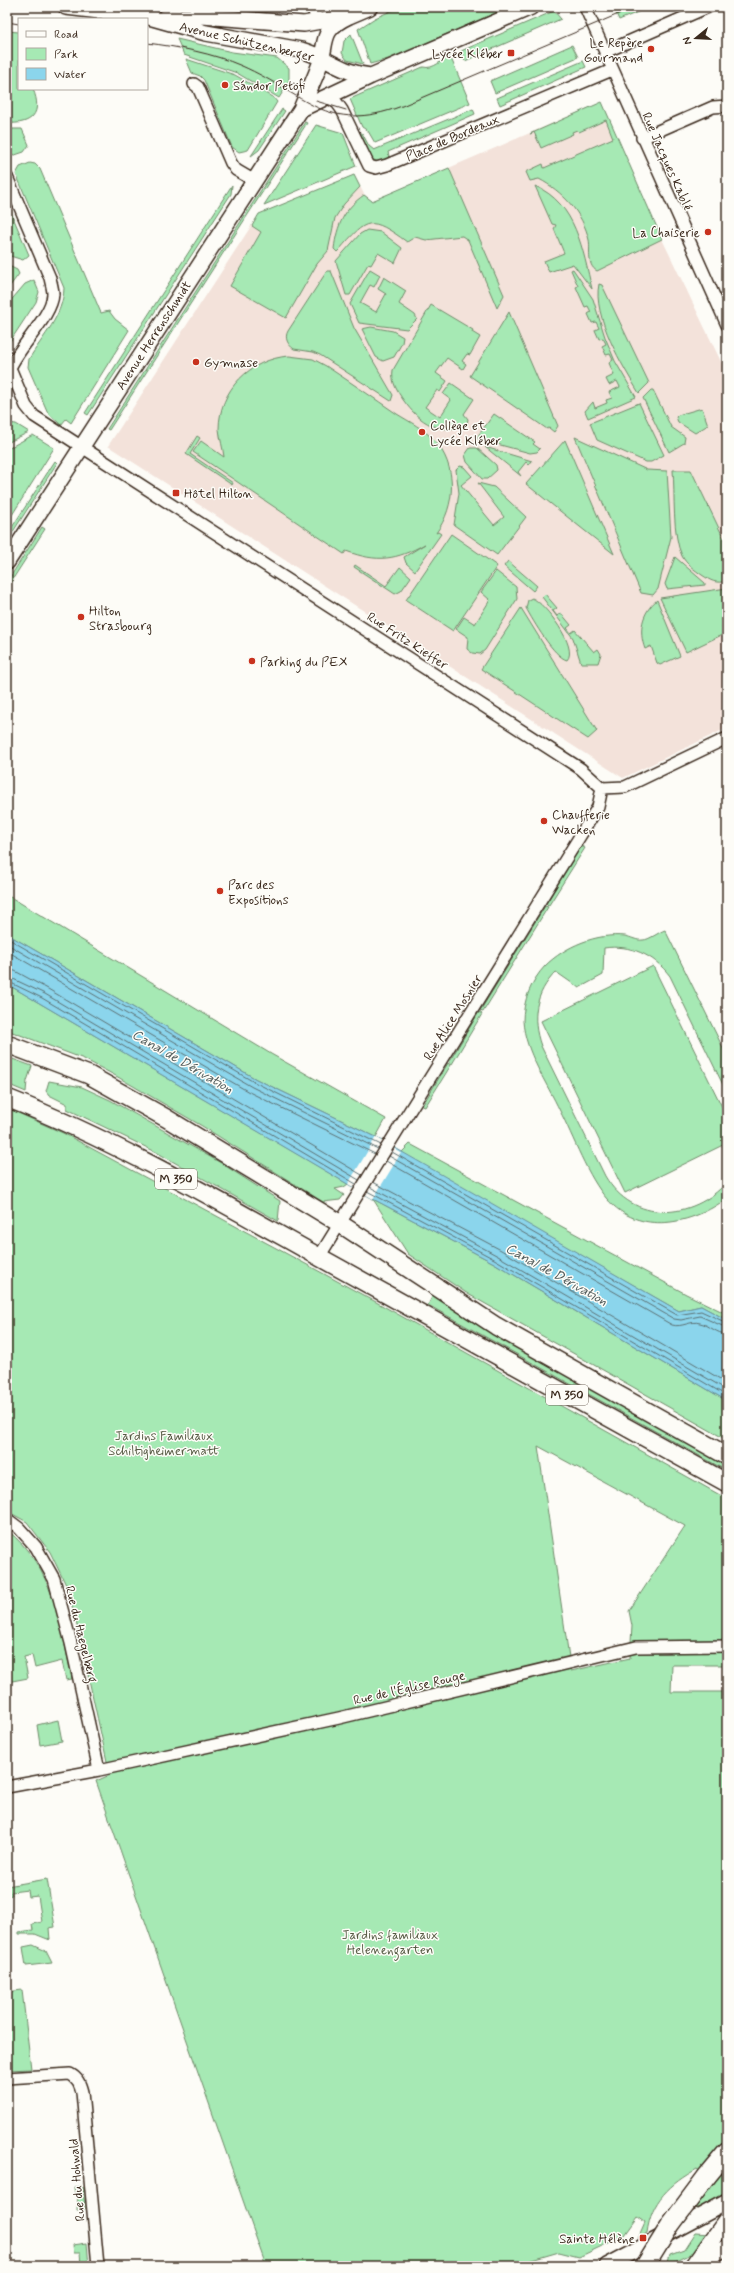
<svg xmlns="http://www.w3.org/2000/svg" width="734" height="2273" viewBox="0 0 734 2273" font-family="Mynerve,sans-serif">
	<rect width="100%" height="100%" fill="#fdfcf7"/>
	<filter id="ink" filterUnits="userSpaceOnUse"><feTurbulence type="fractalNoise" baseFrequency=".025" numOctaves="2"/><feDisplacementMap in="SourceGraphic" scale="8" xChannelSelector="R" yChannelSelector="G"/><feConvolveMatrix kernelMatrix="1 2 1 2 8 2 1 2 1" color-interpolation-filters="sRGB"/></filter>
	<g filter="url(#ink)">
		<path fill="#f3e2da" d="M602,102L662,239L727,374V728L623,778L108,446L259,214L354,175L364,194L372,201Z"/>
		<path fill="#a6e9b4" stroke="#708a69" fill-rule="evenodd" d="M400,7H510L388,59L370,64L358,29L375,18Z
			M613,7H650L619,20Z
			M554,11L561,19L465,61L461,51Z
			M7,31L19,32V89H33C43,113 32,125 7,123Z
			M351,34L363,64L347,60L342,53L344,41Z
			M177,39L232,52L277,58L289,68V82L279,98L237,73L184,55Z
			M572,45L578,57L495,93L490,81Z
			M450,56L470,103L375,143L368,131L362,127L350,99L423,67C434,70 442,59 450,56Z
			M186,59L235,75L273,97L277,102L248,150L239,152L232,147L204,80L200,76L192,73Z
			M583,61L586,67L500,105L497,98Z
			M602,102L662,239L597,271C586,265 591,249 589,240C583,213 562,191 539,179L530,181L526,172L543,164L544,168L613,138L606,120L579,132L577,130L572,132L573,134L541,148L534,132L530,134Z
			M282,109L285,111L259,150L251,156Z
			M473,109L475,114L388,152L390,160L381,163L369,158L357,133H362L369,146L374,150Z
			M305,122L307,123L109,430L107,429Z
			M316,125L343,133L356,166L264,205Z
			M7,129H22L29,145L24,152L15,155L7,154Z
			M30,163L35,164L40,169L101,313L109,311L115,319L129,330L71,423L66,419L61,425L48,413L28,367L29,359C43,336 63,316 64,288L16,174L20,167Z
			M449,168L504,295L497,308L468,240L462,236L426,240L415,237L407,242C370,215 367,218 339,250L337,252L334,249C337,225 344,209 364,195L372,201Z
			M354,175L360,187L344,204L335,218L328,251L317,264L286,318L230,286L261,232L252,226L259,214Z
			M232,185L231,194L88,415L85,413Z
			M535,186C576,203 583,251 592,289L573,264L549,272L544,261L564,253L554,229L556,225L552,224Z
			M7,203L29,255L23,260L7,255Z
			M367,230L381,232L402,248L395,263L378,253L371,265L368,264L350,295H346L336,261L360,234Z
			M7,265L17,270L19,274L7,290Z
			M370,269L380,275L374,287L370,285L360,303L376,312L386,294L378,289L384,277L406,291L399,304L415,315L417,319L407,329L359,323L350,304Z
			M573,269L593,299L605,337L615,361L636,397L588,418L585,411L593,402L595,408L607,403L606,400L612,398L609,392L620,387L617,381L609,385L606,379L614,375L609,363L613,360L610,354L606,355L602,346L606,344L603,338L599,339L595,330L599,328L596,322L592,323L588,314L591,312L588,306L585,307L576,287L578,286L571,270Z
			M327,271H331L354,328L393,395L391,401L320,355L313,352L294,349C288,345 284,338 288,331Z
			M34,280L39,292L36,302L7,346V305L25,284Z
			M599,284L602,285L649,383L639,393C623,367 592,316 599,284Z
			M431,305L473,330L472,332L480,337L470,355L467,354L462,361L466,364L463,369L447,358L436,373L447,381L440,392L437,390L425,407L440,417L451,400L443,394L451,383L474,399L464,414L468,419L467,424C441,437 419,422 404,401C397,391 391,382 393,370Z
			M509,312L558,426L554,432L549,428L547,429L470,376Z
			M371,327L393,331L403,337L402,343L394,357L383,361L376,357L362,329Z
			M289,356L313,359L326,366C350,382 374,398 397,414C410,422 424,429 434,440C458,466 456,506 436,533L438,532L441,534L415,571L406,563L404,557L425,544C396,560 378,563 346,551L344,554L193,452L201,441L224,457C223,448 220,439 219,429C219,390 250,359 289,356Z
			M651,390H653L671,427L685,437L684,443L669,452L643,398Z
			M639,403L664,455L651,462H646L597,440L590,423Z
			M702,408L708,425L695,433L678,422L676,417L678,415Z
			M494,414L535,442L533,444L540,449L537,452L530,453L478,439L477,437Z
			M7,423L16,424L29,432L7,443Z
			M33,435L54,448L7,523V449Z
			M197,436L200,438L190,454L233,483L232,485L186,454Z
			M575,437L647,470L667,471L671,537L658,589L653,595L641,593Z
			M565,440L614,554L526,484Z
			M485,447L532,461L529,465L526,462L518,472L521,476Z
			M470,448H477L496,465L497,470L487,479H482L467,462L465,455Z
			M55,461L57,463L7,541V535Z
			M460,466L464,467L472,476L461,485L494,525L504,517L478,483L494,487L526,517L497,555L454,525L459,493L456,470Z
			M673,470H691L727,545V581C716,584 711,581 702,575C695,570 686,564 682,556C672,535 675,494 673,470Z
			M42,527L45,529L7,588V582Z
			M451,534L497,566L453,631L406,600Z
			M675,557L705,583V585L667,589L665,584Z
			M508,561L537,586L533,591L504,566Z
			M355,565L386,586L400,567L411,577L401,591L395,594L354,567Z
			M496,571L516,587L517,599L485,650L480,654L472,653L467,649L468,637L456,629L464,617L475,624L490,600L481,592Z
			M727,588V624L722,626L726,633L686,652L660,598Z
			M545,594L557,608L553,611L557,616L561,613L571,625L567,628L571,633L575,630L594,652L598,649L601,654L598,663H581L573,638L542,597Z
			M532,598C545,603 579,648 567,660C554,657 533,621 526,608L528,600Z
			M657,600L680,656L660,665L657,663L651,646L645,649C638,631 642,612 657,600Z
			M521,608L597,731L588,739L481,669Z
			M581,846L585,848L549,905L546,904Z
			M7,895L271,1054L386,1119L376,1137L256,1079L7,934Z
			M545,906L548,907L483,1012L480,1011Z
			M665,930L727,1056V1093L670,976C654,955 630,944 604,948L603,975L579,988L556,972C535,993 531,1018 541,1046L605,1176C633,1224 692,1221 727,1182V1198C692,1225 639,1236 607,1199C588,1178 573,1136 560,1111C547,1083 525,1052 523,1021C523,1001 531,981 545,966C565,946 597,933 625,936C631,937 637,941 643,940C649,940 659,932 665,930Z
			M653,966L727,1117V1143L625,1193L541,1021Z
			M7,984L348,1184L344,1187L335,1189L344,1195L340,1200L323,1202L202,1126L116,1076L84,1059L7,1030Z
			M479,1012L482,1014L452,1064L449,1062Z
			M7,1057L32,1066L27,1081L26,1092L7,1084Z
			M448,1063L451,1065L425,1107L422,1106Z
			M49,1081L82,1087L110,1100L221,1163L280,1201L278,1221L156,1152L67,1109V1104L49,1095L46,1091Z
			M7,1108L63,1133L376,1302L727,1499V1665H672L671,1692H727V2194L694,2215L690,2209L712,2180L697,2169C670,2184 651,2201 647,2233L638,2238L645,2222L638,2217L625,2235L579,2257L559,2252L511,2266H266L96,1781L110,1775L75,1616L66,1585L50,1552L27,1522L7,1511ZM538,1446L685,1526L629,1611L632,1626L630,1658L571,1671Z
			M410,1144L686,1294L727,1314V1320L701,1306L679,1311L401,1153Z
			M373,1199L494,1263L727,1401V1440L468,1294L408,1254Z
			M433,1295L481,1326L727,1464V1471L428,1305Z
			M7,1530C54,1568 60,1623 72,1679L66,1680L62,1661L35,1668L32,1655L24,1657L28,1678L7,1682Z
			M58,1720L62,1741L40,1745L37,1725Z
			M47,1879L55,1927L49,1928L50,1940L35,1934H19V1932L33,1930L32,1924L42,1922L38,1896L29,1897L28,1890L11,1892L12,1895L7,1896V1886Z
			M33,1945L46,1951L52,1963L26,1966L23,1947Z
			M22,1990L31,2069L7,2070V1992Z
			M83,2186L85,2209L77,2210L78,2196L75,2194L74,2187Z
			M695,2233L710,2234L695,2252L667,2266L670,2255L684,2250Z
			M87,2243L89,2266H81L80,2253H74L73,2245Z"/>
		<path fill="#8bd5ec" stroke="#6b919a" d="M7,934L256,1079L376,1137L679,1311L701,1306L727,1320V1401L494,1263L373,1199L7,984Z"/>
		<path fill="#fdfcf7" d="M376,1137L401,1153L373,1199L348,1184Z"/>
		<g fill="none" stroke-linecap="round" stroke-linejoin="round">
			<path stroke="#5b6e70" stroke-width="1" d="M7,938L254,1082L381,1145
				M7,944L252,1087L378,1149
				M7,951L249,1092L375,1154
				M7,970L15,971L48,989L362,1175
				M7,976L45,994L359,1180
				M7,981L42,998L356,1184
				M392,1152L677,1315L701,1311L727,1323
				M389,1156L674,1319L681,1320L700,1316L727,1328
				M386,1161L672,1325C682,1328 691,1320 700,1323C710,1325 716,1334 727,1334
				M373,1182L501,1250L727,1383
				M370,1187L498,1256L727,1390
				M367,1191L496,1260L727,1396"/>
			<defs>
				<path id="minor" d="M312,7L319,23
					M585,7L727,325
					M605,52L708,7
					M194,84L198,87L231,163L236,170L253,180
					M326,96L337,103L342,110L369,166L376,168L387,165L612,70
					M642,138L713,107L727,106
					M7,177L50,278C51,283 53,289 53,294C52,316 20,345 10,368L26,406L34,416L581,769L602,788L625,787L727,738
					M319,1257L598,807L602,788
					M7,1519L19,1528L36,1547L54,1579L71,1643L99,1770
					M7,1787L99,1770L339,1718L636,1647L727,1646
					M7,2078L70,2074C78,2078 80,2084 82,2092L98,2266"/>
				<path id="secondary" d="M66,7L149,17L206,33L301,50C327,57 343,74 371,76
					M166,17L202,16L304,24L349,16L370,7
					M301,109L371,76L531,7
					M7,562L301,109C306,96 313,83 318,69C329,43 317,31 349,16
					M698,2264L727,2247
					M607,2266L727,2202
					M693,2266L727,2219"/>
				<path id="primary" d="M7,1044L89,1075L166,1118L339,1223L496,1326L727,1456
					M7,1098C116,1141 219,1201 321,1258C456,1334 592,1408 727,1483"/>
				<path id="trunk" d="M707,2176L727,2152"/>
			</defs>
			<use href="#minor" stroke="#3b2a1e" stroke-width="14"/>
			<use href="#secondary" stroke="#3b2a1e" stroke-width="18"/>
			<use href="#primary" stroke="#3b2a1e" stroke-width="20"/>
			<use href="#trunk" stroke="#3b2a1e" stroke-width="21"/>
			<use href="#minor" stroke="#fdfcf7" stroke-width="11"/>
			<use href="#secondary" stroke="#fdfcf7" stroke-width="15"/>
			<use href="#primary" stroke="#fdfcf7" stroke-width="17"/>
			<use href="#trunk" stroke="#fdfcf7" stroke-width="18"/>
			<path stroke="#3b2a1e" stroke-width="1" d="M7,22L19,24
				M147,43C179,47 212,53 242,66C306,94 325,135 402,106L635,7
				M316,101L346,110"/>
			<defs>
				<path id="trunk-bridge" d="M645,2266L671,2224L707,2176"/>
			</defs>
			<use href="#trunk-bridge" stroke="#3b2a1e" stroke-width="21" stroke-linecap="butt"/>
			<use href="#trunk-bridge" stroke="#fdfcf7" stroke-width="18"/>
		</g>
	</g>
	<g fill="#c8321e" stroke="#fdfcf7" stroke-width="1.5">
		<circle cx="651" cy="49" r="4"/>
		<rect x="507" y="49" width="8" height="8" rx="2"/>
		<circle cx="225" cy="85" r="4"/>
		<circle cx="708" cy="232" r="4"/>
		<circle cx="196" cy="362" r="4"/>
		<circle cx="422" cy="432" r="4"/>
		<rect x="172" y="489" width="8" height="8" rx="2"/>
		<circle cx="81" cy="617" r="4"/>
		<circle cx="252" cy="661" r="4"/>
		<circle cx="544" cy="821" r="4"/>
		<circle cx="220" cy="891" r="4"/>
		<rect x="639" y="2234" width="8" height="8" rx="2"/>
	</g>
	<g text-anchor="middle" stroke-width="3" stroke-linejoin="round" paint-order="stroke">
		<g fill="#fdfcf7" stroke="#75695f" stroke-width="1">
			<rect x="155" y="1169" width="42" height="20" rx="3"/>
			<rect x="546" y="1385" width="42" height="20" rx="3"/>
		</g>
		<g font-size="12" font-weight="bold" fill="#3b2a1e">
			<text x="176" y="1183">M 350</text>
			<text x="567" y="1399">M 350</text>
		</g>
		<g font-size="13" fill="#3b2a1e" stroke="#fdfcf7">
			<text transform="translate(247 41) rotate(13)" y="5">Avenue Schützenberger</text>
			<text transform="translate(452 137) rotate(-23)" y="5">Place de Bordeaux</text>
			<text transform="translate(668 161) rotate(66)" y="5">Rue Jacques Kablé</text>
			<text transform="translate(153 335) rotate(-57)" y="5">Avenue Herrenschmidt</text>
			<text transform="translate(408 640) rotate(33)" y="5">Rue Fritz Kieffer</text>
			<text transform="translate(452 1017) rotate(-58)" y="5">Rue Alice Mosnier</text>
			<text transform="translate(82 1634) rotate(76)" y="5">Rue du Haegelberg</text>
			<text transform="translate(409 1687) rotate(-13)" y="5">Rue de l'Église Rouge</text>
			<text transform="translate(76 2180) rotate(-95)" y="5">Rue du Hohwald</text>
		</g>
		<g font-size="13" fill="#3b2a1e" stroke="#fdfcf7" text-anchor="start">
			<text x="643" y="47" text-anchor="end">Le Repère<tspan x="643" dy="15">Gourmand</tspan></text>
			<text x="503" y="58" text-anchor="end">Lycée Kléber</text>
			<text x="233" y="90">Sándor Petöfi</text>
			<text x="700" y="237" text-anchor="end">La Chaiserie</text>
			<text x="204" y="367">Gymnase</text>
			<text x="430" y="430">Collège et<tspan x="430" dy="15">Lycée Kléber</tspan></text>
			<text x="184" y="498">Hôtel Hilton</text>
			<text x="89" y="615">Hilton<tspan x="89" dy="15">Strasbourg</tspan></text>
			<text x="260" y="666">Parking du PEX</text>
			<text x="552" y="819">Chaufferie<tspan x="552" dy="15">Wacken</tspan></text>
			<text x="228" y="889">Parc des<tspan x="228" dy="15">Expositions</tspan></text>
			<text x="635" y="2243" text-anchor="end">Sainte Hélène</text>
		</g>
		<g font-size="13" fill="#565a44" stroke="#fdfcf7">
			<text x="164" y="1440">Jardins Familiaux<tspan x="164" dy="15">Schiltigheimermatt</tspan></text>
			<text x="390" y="1939">Jardins familiaux<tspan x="390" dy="15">Helenengarten</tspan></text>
		</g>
		<g font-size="14" font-style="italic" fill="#535d5c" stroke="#fdfcf7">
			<text transform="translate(183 1061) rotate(30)" y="5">Canal de Dérivation</text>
			<text transform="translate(557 1274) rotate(29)" y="5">Canal de Dérivation</text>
		</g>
	</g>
	<rect width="734" height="2273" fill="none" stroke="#fdfcf7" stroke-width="24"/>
	<rect x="12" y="12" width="710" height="2249" fill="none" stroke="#3b2a1e" stroke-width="1.5" filter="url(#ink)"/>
	<rect x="18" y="18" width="130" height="72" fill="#fdfcf7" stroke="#afa8a0"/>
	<rect x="26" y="31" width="20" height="6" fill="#fdfcf7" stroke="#afa8a0"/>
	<text x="54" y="38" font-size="12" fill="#3b2a1e">Road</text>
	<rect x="26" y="48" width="20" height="12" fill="#a6e9b4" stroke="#afa8a0"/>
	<text x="54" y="58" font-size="12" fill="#3b2a1e">Park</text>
	<rect x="26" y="68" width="20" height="12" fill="#8bd5ec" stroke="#afa8a0"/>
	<text x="54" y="78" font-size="12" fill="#3b2a1e">Water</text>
	<g transform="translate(696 38) rotate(252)" stroke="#fdfcf7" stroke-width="3" paint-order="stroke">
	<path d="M0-3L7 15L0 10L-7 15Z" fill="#3b2a1e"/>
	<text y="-6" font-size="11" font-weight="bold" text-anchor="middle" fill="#3b2a1e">N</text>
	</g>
</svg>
